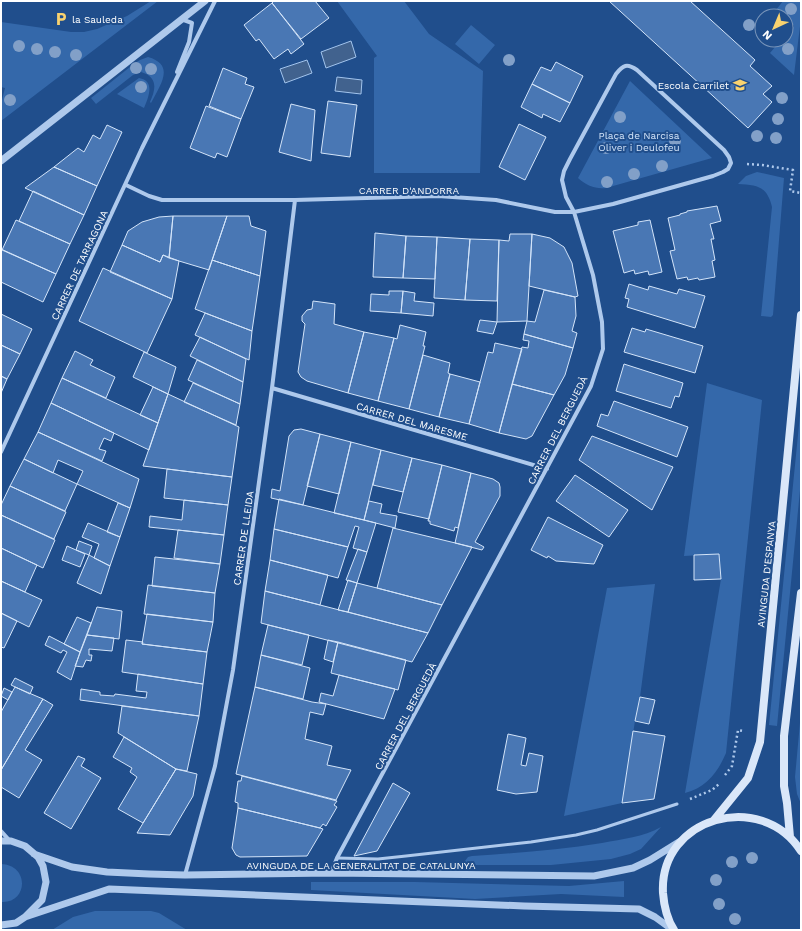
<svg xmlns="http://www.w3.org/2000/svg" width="802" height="931" viewBox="0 0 802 931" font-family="'Work Sans',sans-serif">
	<rect width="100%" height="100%" fill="#204e8c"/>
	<path fill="#3468aa" d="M151,1H158L1,121V104L5,88L1,87V22L71,32H84L97,29L127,16Z
		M337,1H404L429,34L483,71L480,173H374V58L377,56Z
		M783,1H801V18L794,75L770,53L781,40H786V35L794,26L786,18V16H783L776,10Z
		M471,25L495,45L479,64L455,44Z
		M148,57C176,65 160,85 151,103L150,102C156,89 158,77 141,72L133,75L96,104L91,98L135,63L140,60Z
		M139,78C156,81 148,98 144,108L117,94Z
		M630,81L712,158L606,188C595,189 587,186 578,178Z
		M757,172L784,178L773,315L771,317L761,316L772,207C767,186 757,185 738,184L746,176Z
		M707,383L762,400L726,753C718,772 706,788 685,793L721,579L719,554L684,556Z
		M801,405V480L777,726L769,725Z
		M655,584L640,697L635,721L622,803L564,816L607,588Z
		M801,712V804L797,794L795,777Z
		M661,827L641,849L630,854L611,859L551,865H467L465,861L468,857L472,856C516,853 559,850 602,843C623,839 643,837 661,827Z
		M1,864C30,865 28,904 1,902Z
		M624,881V897L561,894L475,899L311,890V882H415L569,886Z
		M95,911H151L159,913L187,930H52L73,917Z"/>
	<path fill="#41628e" stroke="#a2c4ed" d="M351,41L356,57L326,68L321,52Z
		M307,60L312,73L285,83L280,69Z
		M337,77L362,80L361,94L335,91Z"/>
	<path fill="#4977b4" stroke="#d3e4f9" d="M274,1H315L329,18L301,39L272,3Z
		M609,1H690L755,60L750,66L772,86L763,94L772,102L748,128Z
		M272,3L304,44L291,54L288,49L274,59L259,39L256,41L244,25Z
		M556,62L583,76L570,103L532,84L541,67L551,71Z
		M223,68L247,78L245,84L254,87L241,119L209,106Z
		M532,84L570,103L560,122L543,114L542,118L521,107Z
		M328,101L357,105L350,157L321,153Z
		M291,104L315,110L311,161L279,152Z
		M206,106L241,119L227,157L217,153L215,158L190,148Z
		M519,124L546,137L525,180L499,167Z
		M107,125L122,132L97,186L54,167L78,148L84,152L93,135L100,139Z
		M54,167L97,186L84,215L25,188Z
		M33,191L84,215L70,244L19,221Z
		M717,206L721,221L710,224L714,239H711L715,260L712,261L715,277L699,280L698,278L688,280L687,277L677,279L670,251L675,250L668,218L680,215V214L687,212V211Z
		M173,216L169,258L163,255L160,262L122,245L128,231L142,222L159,217Z
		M173,216H227L209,270L169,258Z
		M227,216H249L251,226L266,231L260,276L212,260Z
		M16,220L70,244L56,274L2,250Z
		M650,220L662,272L649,275L648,271L635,274L634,270L624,273L613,231L638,225V222Z
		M375,233L406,236L403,278L373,277Z
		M510,234H532L527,321L497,322L499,240L509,241Z
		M532,234L550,238L564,247L572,263L578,296L575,297L529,286Z
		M406,236L437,237L435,279L403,278Z
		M437,237L470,239L465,300L434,298Z
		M470,239L499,240L497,301L465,300Z
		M122,245L160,262L163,255L179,261L172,299L110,272Z
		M1,249L56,274L43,302L1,282Z
		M212,260L260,276L252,331L195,309Z
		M103,268L172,299L147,353L79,321Z
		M629,284L648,290L649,286L677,294L679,289L705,296L695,328L627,307L629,299L625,298Z
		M544,290L575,297L576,316L572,331L577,333L573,348L524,334L527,321L535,322Z
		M389,291H403L401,313L370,311L371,294L389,295Z
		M403,291L415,293L414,301L434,303L433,316L401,313Z
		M313,301L335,304L334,324L364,332L348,393L307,381L301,377L298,372L305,324L302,321V316L307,310L312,309Z
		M205,313L252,331L249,360L195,335Z
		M1,314L32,329L20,354L1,345Z
		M480,320L497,322L493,334L477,331Z
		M400,325L426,332L423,346H425L409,409L378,401L394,338L397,339Z
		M632,328L645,332L646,329L703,346L695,373L624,352Z
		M364,332L394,338L378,401L348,393Z
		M524,334L573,348L565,375L554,395L512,384L522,347L528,348L529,341L523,340Z
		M200,337L246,359L243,382L190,356Z
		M495,343L522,349L499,433L469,424L488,352L493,353Z
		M1,345L20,354L7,379L1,376Z
		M75,351L93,360L90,365L115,377L106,398L62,378Z
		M144,352L176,367L168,394L133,377Z
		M423,355L450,363L448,373L450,374L439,417L409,409Z
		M197,360L243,382L240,404L188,380Z
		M624,364L683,383L679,397L675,396L671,408L616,391Z
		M450,374L480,382L469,424L439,417Z
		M1,376L7,379L1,393Z
		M62,378L158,423L149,450L51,403Z
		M193,383L240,404L236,425L184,402Z
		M512,384L554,395L532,436L526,439L499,433Z
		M153,387L168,394L158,423L140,415Z
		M168,394L239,427L232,477L143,466Z
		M614,401L688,427L677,457L597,426L601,414L608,416Z
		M51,403L114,433L111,441L104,438L99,449L106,451L102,461L38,432Z
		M301,429L320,434L303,505L271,498L272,489L280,491L289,436L294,430Z
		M38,432L139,479L130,508L77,484L83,471L58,460L53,473L24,459Z
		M320,434L351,442L339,494L307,486Z
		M592,436L673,467L652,510L579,460Z
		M351,442L381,450L364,520L334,513Z
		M381,450L412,458L403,492L373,485Z
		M412,458L442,465L429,519L398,512Z
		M24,459L77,484L65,511L10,486Z
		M442,465L471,473L458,528L455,527L454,531L430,524V521H428Z
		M167,469L232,477L228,505L164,498Z
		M471,473L493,479L499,483L500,487V496L475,542L484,547L482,550L455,543Z
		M575,475L628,510L609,537L556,501Z
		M10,486L66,512L54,539L1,515V505Z
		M279,499L376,523L367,552L353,548L359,527L355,526L348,547L274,529Z
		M184,500L228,505L224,535L149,527L150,516L182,520Z
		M369,501L382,504L380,513L397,516L395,528L364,520Z
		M118,503L130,508L120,537L107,532Z
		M1,515L55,540L43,568L1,548Z
		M548,517L603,545L594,564L556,561L548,556L547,558L531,550Z
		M88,523L120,537L110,566L94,558L99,544L82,537Z
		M393,528L472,547L442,605L377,588Z
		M274,529L348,547L338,578L270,560Z
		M178,530L224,535L220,564L174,558Z
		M79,541L92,546L89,555L76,550Z
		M67,546L85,554L80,567L62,560Z
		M1,548L37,565L25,592L1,581Z
		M358,549L367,552L357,583L346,580Z
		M719,554L721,579L694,580V555Z
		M89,555L110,566L101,594L77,583Z
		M155,557L220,564L215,593L152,586Z
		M270,560L328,575L320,605L265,591Z
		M348,580L357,583L348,612L338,610Z
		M1,581L42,600L29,627L1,613Z
		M357,583L377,588L442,605L428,633L348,612Z
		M148,585L215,593L213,622L144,614Z
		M265,591L320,605L428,633L412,662L261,623Z
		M97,607L122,611L119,639L87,635Z
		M1,613L17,621L4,648L1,647Z
		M147,614L213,622L207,652L142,644Z
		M77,617L91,623L80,652L64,644Z
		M268,625L309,635L302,665L261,655Z
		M87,635L114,638L112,651L89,649V655H92L91,661L86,660L83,667L75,666Z
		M49,636L80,652L71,680L57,672L67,652L63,650L61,653L45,645Z
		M126,640L143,642L142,644L207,652L203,684L122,672Z
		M328,640L338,642L333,662L324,659Z
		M338,642L406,660L398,690L331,673Z
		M261,655L310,668L303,699L255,687Z
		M138,674L203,684L199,716L80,700L81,689L100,692V695L114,696L115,694L146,698L147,692L136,691Z
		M339,675L395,689L384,719L319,702L321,693L333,696Z
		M15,678L33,687L30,694L11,685Z
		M15,687L43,699L1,770V712Z
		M255,687L312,702L326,704L323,715L310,712L305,739L332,746L327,765L351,770L336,800L236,774Z
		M4,688L12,692L8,700L1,696Z
		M640,697L655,700L649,724L635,721Z
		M43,699L53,705L25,750L42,760L19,798L1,787V770Z
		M122,706L199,716L187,771L176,769L118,733Z
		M633,731L665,736L654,799L622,803Z
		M508,734L526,738L521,765L526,766L529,753L543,756L537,792L516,794L497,790Z
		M124,737L176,769L143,823L118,809L137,777L130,772L132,768L113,757Z
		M78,756L85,759L81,766L101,778L71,829L44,813Z
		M176,769L197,774L193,796L170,835L137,833Z
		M242,776L337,801L334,805L337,807L326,826L323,824L320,828L238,808V803L235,802L238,781H241Z
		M393,783L410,793L377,851L354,856Z
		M238,808L320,828L323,829L307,856L240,857L236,855L232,848Z"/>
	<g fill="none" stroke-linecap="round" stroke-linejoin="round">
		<path stroke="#aec9ec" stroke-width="2.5" stroke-dasharray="2 3" stroke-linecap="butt" d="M747,164L762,165L793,170L790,191L801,193
			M725,775L732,766L738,730L743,731
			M690,799L712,790L719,784"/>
		<path stroke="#aec9ec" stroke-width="3" d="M337,858L378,859L406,856L531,842L576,835L597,830L677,804"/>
		<path stroke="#aec9ec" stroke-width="4" d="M177,72L189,42L192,23L181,19
			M126,185L149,196L162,200H295L438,196L496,200L555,212H574L613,204L713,176L723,172L728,169L731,163L729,157L724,150L637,70C627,63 623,65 616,74L570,159L564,171L562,180L566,197L574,212L593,275L602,322L603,349L591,386L337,858L331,873
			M272,388L547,469
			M1,452L142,148L215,1
			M1,831L10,841
			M185,875L215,766L233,670L272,388L295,200"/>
		<path stroke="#aec9ec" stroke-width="7" d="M1,161L205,1
			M1,841H11L25,846L38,857L43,866L46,882L42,900L25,917L16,923L1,925
			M34,854L72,867L107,872L149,874L185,875L331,873L594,876L633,868L650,860L679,842
			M25,917L109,889L524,906L639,909L655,917L673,930"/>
		<path stroke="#dae7f9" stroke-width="8" d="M714,820L748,778L760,742L801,315
			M790,837L787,803L784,786V736L801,593
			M674,930C667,919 664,906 663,893C659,817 761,789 801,851"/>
	</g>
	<g fill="#82a0c8">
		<circle cx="791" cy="9" r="6"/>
		<circle cx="749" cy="25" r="6"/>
		<circle cx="19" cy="46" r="6"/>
		<circle cx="37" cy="49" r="6"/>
		<circle cx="788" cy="49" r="6"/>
		<circle cx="55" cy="52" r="6"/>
		<circle cx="76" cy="55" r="6"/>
		<circle cx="509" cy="60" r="6"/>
		<circle cx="136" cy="68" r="6"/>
		<circle cx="151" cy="69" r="6"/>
		<circle cx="141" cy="87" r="6"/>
		<circle cx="782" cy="98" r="6"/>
		<circle cx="10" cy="100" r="6"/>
		<circle cx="620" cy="117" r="6"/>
		<circle cx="778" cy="119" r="6"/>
		<circle cx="757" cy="136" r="6"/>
		<circle cx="776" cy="138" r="6"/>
		<circle cx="675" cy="141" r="6"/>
		<circle cx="606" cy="148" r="6"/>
		<circle cx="662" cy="166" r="6"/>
		<circle cx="634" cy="174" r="6"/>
		<circle cx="607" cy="182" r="6"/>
		<circle cx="752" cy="858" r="6"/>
		<circle cx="732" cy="862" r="6"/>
		<circle cx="716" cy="880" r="6"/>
		<circle cx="719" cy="904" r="6"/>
		<circle cx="735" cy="919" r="6"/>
	</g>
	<defs>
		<symbol id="parking-bare" viewBox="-9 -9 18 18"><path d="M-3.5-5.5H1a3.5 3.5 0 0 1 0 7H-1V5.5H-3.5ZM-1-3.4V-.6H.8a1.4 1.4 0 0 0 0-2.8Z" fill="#f9d26f" stroke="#204e8c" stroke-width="2.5" paint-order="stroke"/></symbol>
		<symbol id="school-bare" viewBox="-9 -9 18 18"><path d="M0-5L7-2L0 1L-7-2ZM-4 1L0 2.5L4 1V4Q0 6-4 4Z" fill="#f9d26f" stroke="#204e8c" stroke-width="2.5" paint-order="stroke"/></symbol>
	</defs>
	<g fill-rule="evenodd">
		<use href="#parking-bare" x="51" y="9" width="20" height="20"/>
		<use href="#school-bare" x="730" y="75" width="20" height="20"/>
	</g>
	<g text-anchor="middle" stroke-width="4" stroke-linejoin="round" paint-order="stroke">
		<g font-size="10" fill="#fff" stroke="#204e8c" text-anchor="start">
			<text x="72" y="23">la Sauleda</text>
			<text x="729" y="89" text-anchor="end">Escola Carrilet</text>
		</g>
		<g font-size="10" fill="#d3e4f9" stroke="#204e8c">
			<text x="639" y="139">Plaça de Narcisa<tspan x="639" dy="12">Oliver i Deulofeu</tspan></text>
		</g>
		<g font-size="10" fill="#fff" stroke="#204e8c">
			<text x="409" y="194">CARRER D'ANDORRA</text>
			<text transform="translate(79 265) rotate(-65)" y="4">CARRER DE TARRAGONA</text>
			<text transform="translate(412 421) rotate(16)" y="4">CARRER DEL MARESME</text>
			<text transform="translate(557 430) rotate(-63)" y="4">CARRER DEL BERGUEDÀ</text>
			<text transform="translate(243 538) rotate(-82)" y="4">CARRER DE LLEIDA</text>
			<text transform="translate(766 574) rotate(-84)" y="4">AVINGUDA D'ESPANYA</text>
			<text transform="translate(405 716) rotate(-62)" y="4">CARRER DEL BERGUEDÀ</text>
			<text x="361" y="869">AVINGUDA DE LA GENERALITAT DE CATALUNYA</text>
		</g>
	</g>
	<rect width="802" height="931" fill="none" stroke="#ffffff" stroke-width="4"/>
	<g transform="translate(774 28) rotate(224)"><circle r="19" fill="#204e8c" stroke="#7995ba"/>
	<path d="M0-3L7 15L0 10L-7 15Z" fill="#f9d26f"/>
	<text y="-6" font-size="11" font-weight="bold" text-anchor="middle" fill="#ffffff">N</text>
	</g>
</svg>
